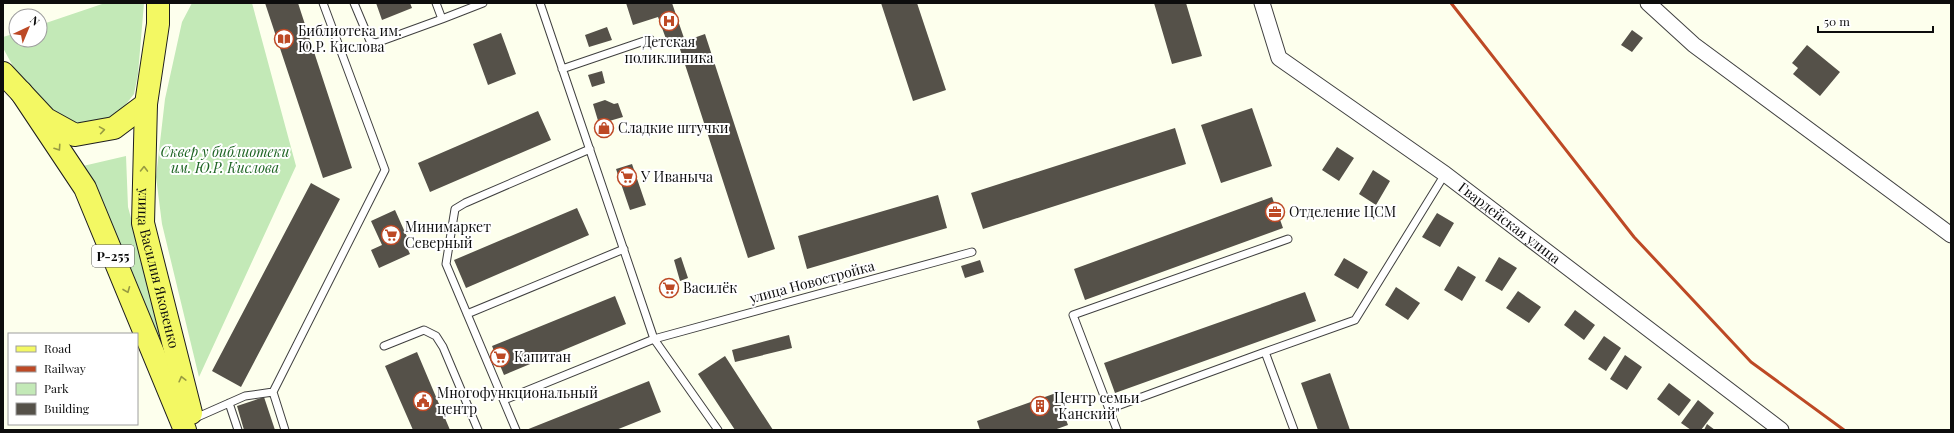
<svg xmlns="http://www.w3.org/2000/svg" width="1954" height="433" viewBox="0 0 1954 433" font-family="'Playfair Display',serif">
	<rect width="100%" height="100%" fill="#fdffed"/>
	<path fill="#c3e9b7" d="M105,3H144L138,74L134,94L123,108L108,118L94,123H76L41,104L14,68L3,48V37L16,33V40H40V25Z
		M192,3H252L296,166L199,377L162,224L156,177L165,99L182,22Z
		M126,156L128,207L187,424L83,166Z"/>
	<path fill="#555149" d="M265,3H298L352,168L323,178Z
		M376,3H410L412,8L382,20Z
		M626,3H672L685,41L705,34L775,249L748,258L678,43L669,47L658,17L633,25Z
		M881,3H917L946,90L913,101Z
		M1154,3H1186L1202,56L1172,64Z
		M607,27L612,40L589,47L585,35Z
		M1632,30L1643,38L1632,52L1621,45Z
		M501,33L516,74L488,85L473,44Z
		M1807,45L1840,72L1820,96L1793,74L1798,68L1792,63Z
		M602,71L605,83L592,87L588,75Z
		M605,100L614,104L618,103L623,117L599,124L593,104Z
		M1252,108L1272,166L1221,183L1201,125Z
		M538,111L551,140L430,192L418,163Z
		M1175,128L1186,164L983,229L971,193Z
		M1337,147L1354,158L1339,181L1322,170Z
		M632,164L646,205L630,210L616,169Z
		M1373,170L1390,181L1376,205L1359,194Z
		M311,183L340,199L241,387L212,371Z
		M938,195L947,228L807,269L798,236Z
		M1272,197L1283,228L1085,300L1074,269Z
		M577,208L589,235L466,288L454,260Z
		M395,210L408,239L404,241L410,254L379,268L371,250L382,245L371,221Z
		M1437,213L1454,223L1440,247L1422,237Z
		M681,257L688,278L680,281L674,260Z
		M1499,257L1517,268L1502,291L1485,281Z
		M1344,258L1368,272L1358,289L1334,275Z
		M980,260L984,272L965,278L961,266Z
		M1458,266L1476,277L1462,301L1444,290Z
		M1396,287L1420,303L1408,320L1385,305Z
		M1518,291L1541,307L1529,323L1506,308Z
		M1305,292L1316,321L1115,393L1104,363Z
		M615,296L626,324L504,375L492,346Z
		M1575,310L1595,325L1584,340L1564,325Z
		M789,335L792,348L735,362L732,350Z
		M1604,336L1621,348L1606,371L1588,359Z
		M417,352L450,430H413L385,366Z
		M1625,355L1642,367L1627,390L1610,379Z
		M725,356L773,430H735L698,374Z
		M1330,373L1350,430H1318L1301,383Z
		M649,381L661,412L616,430H526Z
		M1669,383L1691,400L1679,416L1657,399Z
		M1056,393L1068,425L1054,430H980L977,421Z
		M264,397L275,430H244L237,406Z
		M1698,400L1714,413L1701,430H1691L1681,423Z
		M1707,424L1715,430H1704Z"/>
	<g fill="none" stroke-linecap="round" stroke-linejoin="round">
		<defs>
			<path id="service" d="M354,3L370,41L376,43L442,19
				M436,3L442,19L483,3
				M540,3L654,339L972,252
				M562,69L650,39
				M467,314L624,249
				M384,346L424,330L436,336L443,347L478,430
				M504,400L654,339L718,430
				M229,403L238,430
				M1109,409L1265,352
				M193,419L245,396L273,392
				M285,430L273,392L385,170L323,3
				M516,430L446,264L455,209L465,203L590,149
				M1117,430L1073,315L1288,239
				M1294,430L1265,352L1355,320L1445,174"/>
			<g id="minor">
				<path id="s1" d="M1262,3L1279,58L1445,174L1781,430"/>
				<path d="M1648,3L1694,45L1951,235"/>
			</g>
			<g id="primary">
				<path d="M3,73L46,119L75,135L114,128L146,104L158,24V3"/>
				<path d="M21,92L85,188L185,430"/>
				<path id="s2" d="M146,104L143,223L191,413"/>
			</g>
		</defs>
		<use href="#service" stroke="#404040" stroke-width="9"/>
		<use href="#minor" stroke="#404040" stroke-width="17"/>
		<use href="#primary" stroke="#1e1e1e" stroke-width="24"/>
		<use href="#service" stroke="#fff" stroke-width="7"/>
		<use href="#minor" stroke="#fff" stroke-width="15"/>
		<use href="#primary" stroke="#f3f863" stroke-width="22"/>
		<path stroke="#bd4925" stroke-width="3" d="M1451,3L1634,237L1751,362L1844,430"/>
	</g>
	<defs><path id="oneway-chevron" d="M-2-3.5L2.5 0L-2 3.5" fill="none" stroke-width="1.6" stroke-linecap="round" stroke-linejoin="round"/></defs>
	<g stroke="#979a41">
		<use href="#oneway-chevron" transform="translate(102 130) rotate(-9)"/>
		<use href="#oneway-chevron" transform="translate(58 148) rotate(56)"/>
		<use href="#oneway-chevron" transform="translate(144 169) rotate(-89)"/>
		<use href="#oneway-chevron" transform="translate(127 290) rotate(68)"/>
		<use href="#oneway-chevron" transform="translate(182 379) rotate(-104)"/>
	</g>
	<defs>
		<symbol id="hospital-ring" viewBox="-11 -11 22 22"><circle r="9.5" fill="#fff" stroke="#bd4925" stroke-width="1.5"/><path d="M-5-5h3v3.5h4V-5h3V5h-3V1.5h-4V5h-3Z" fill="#bd4925"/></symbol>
		<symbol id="library-ring" viewBox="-11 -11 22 22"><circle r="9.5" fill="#fff" stroke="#bd4925" stroke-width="1.5"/><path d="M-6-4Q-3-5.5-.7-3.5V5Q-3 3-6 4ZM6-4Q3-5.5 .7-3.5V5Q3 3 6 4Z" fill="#bd4925"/></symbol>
		<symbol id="shop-ring" viewBox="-11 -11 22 22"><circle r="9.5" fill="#fff" stroke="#bd4925" stroke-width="1.5"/><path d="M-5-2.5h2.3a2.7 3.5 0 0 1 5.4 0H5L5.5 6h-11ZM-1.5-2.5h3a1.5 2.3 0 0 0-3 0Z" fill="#bd4925"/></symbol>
		<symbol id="supermarket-ring" viewBox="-11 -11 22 22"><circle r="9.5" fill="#fff" stroke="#bd4925" stroke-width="1.5"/><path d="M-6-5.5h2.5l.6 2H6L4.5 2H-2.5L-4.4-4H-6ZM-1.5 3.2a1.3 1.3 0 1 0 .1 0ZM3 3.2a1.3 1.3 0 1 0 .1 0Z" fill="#bd4925"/></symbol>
		<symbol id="office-ring" viewBox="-11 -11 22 22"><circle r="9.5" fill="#fff" stroke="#bd4925" stroke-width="1.5"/><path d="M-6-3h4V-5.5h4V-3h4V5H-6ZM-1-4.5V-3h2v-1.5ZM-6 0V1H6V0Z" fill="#bd4925"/></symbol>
		<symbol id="civic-ring" viewBox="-11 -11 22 22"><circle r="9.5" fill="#fff" stroke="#bd4925" stroke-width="1.5"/><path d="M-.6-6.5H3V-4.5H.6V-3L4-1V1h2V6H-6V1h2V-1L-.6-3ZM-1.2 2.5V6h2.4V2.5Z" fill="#bd4925"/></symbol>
		<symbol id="building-ring" viewBox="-11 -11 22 22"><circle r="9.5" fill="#fff" stroke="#bd4925" stroke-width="1.5"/><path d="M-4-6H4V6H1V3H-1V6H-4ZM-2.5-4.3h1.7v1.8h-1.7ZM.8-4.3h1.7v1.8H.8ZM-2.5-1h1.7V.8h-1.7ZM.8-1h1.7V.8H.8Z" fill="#bd4925"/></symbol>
	</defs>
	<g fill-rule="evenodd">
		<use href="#hospital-ring" x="658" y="10" width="22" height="22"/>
		<use href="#library-ring" x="273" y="28" width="22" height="22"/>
		<use href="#shop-ring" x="593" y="117" width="22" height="22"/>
		<use href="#supermarket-ring" x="616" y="166" width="22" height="22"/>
		<use href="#office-ring" x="1264" y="201" width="22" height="22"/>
		<use href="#supermarket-ring" x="380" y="224" width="22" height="22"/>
		<use href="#supermarket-ring" x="658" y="277" width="22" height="22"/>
		<use href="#supermarket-ring" x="489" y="346" width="22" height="22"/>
		<use href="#civic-ring" x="412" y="390" width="22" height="22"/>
		<use href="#building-ring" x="1029" y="395" width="22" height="22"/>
	</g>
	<g text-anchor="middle" stroke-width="4" stroke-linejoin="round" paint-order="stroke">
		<rect fill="#fff" stroke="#565656" stroke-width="1" x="92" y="245" width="42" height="22" rx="3"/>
		<g font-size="13" font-weight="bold" fill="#0d0d0d">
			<text x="113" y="261">Р-255</text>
		</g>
		<g font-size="14" fill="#0d0d0d" stroke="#fff" text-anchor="start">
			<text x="298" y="36">Библиотека им.<tspan x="298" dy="16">Ю.Р. Кислова</tspan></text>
			<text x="669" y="47" text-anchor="middle">Детская<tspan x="669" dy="16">поликлиника</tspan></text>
			<text x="618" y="133">Сладкие штучки</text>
			<text x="641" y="182">У Иваныча</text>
			<text x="1289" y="217">Отделение ЦСМ</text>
			<text x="405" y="232">Минимаркет<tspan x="405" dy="16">Северный</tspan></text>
			<text x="683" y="293">Василёк</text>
			<text x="514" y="362">Капитан</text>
			<text x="437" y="398">Многофункциональный<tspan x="437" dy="16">центр</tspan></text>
			<text x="1054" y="403">Центр семьи<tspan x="1054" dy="16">"Канский"</tspan></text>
		</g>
		<g font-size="14" font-style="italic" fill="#1d6423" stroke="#fff">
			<text x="225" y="157">Сквер у библиотеки<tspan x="225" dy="16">им. Ю.Р. Кислова</tspan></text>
		</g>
		<g font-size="14" fill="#0d0d0d" stroke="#fff">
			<text dy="5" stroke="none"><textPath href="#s1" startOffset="341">Гвардейская улица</textPath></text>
			<text dy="5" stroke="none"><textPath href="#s2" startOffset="166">улица Василия Яковенко</textPath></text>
			<text transform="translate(812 282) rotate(-15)" y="5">улица Новостройка</text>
		</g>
	</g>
	<rect width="1954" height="433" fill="none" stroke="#0d0d0d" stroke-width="8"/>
	<rect x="8" y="333" width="130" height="92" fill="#ffffff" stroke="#9e9e9e"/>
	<rect x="16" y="346" width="20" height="6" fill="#f3f863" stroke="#9e9e9e"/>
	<text x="44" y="353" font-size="12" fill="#0d0d0d">Road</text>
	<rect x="16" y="366" width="20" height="6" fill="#bd4925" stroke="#9e9e9e"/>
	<text x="44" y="373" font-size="12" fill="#0d0d0d">Railway</text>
	<rect x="16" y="383" width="20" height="12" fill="#c3e9b7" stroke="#9e9e9e"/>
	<text x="44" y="393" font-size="12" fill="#0d0d0d">Park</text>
	<rect x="16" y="403" width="20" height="12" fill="#555149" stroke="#9e9e9e"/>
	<text x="44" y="413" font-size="12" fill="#0d0d0d">Building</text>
	<g transform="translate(28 28) rotate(44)"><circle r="19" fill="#ffffff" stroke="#9e9e9e"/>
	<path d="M0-3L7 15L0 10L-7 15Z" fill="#bd4925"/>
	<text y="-6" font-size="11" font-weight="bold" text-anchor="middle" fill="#0d0d0d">N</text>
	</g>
	<path d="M1818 26v6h115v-6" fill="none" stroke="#0d0d0d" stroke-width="2"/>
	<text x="1824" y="26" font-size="12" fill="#0d0d0d" stroke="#ffffff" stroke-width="3" paint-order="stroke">50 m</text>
</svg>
